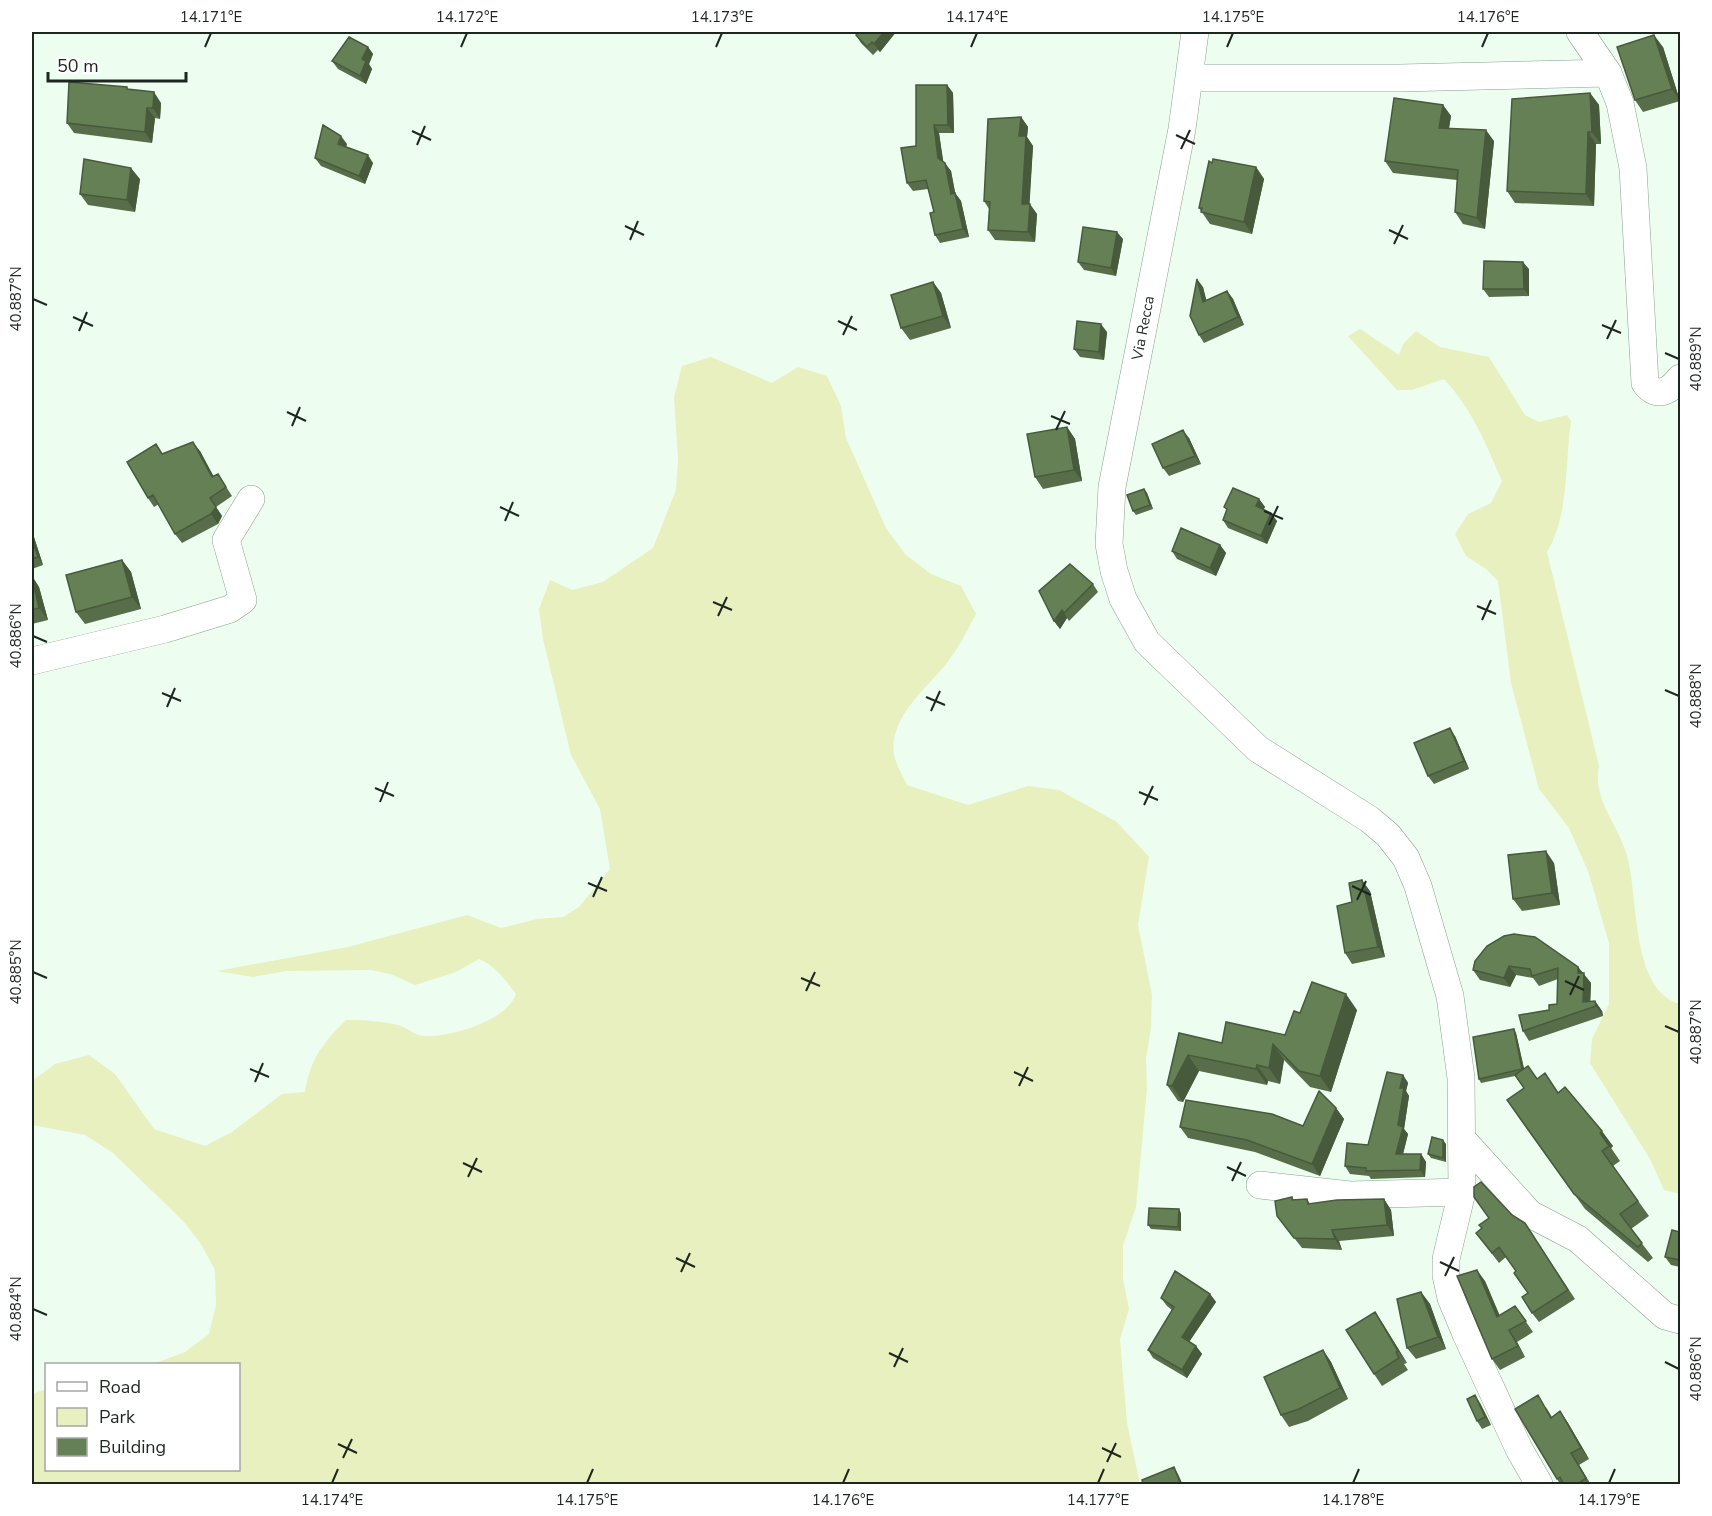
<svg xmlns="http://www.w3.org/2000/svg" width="1712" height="1516" viewBox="0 0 1712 1516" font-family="'Nunito Sans',sans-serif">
	<rect width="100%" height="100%" fill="#edfef1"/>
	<path fill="#e7f0be" d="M1360,329L1399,355L1403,344L1416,331L1440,347L1489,357L1525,415L1539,422L1567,415L1571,421C1565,463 1569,516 1547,552L1599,766C1592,800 1619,825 1627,856C1639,897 1630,990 1680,1004V1194L1664,1190L1650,1159L1590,1063L1592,1039L1609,1004V943L1588,871L1569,828L1539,789L1511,683L1498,581L1486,569L1466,556L1455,534L1468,514L1491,503L1502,481C1486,444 1472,409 1444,379L1412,390H1397L1348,336Z
		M711,357L772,383L798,367L827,376L841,406L846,438L886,528L905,554L931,574L961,586L976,614C966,633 956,653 942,669C921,693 889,720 894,755C896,765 903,776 907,785L968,805L1028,786L1059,790L1117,822L1149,857L1138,925L1152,995L1151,1028L1146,1058L1147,1089L1136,1207L1123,1246V1279L1129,1309L1120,1339L1127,1423L1140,1484H32V1394L46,1389V1470H238V1364H153L185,1352L209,1334L216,1305L215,1270L201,1244L183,1221L113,1153L85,1135L32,1125V1081L55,1064L89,1055L115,1074L154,1129L205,1146L232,1132L282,1094L305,1092C310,1059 323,1043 346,1020C364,1020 384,1021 401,1026C409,1029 415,1035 423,1036C449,1038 507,1021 516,994C505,980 496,966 479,959L456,972L415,985L393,975L372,970L286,971L253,977L217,971L348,947L467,915L501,928L537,919L563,917L579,907L610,869L600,809L571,755L543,639L539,609L550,580L572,590L603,582L653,548L676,490L678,459L674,397L682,366Z"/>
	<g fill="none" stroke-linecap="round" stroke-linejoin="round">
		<defs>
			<path id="minor" d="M1195,32L1182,129L1112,487L1109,544L1114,571L1123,599L1147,642L1258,749L1369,819L1388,835L1406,858L1418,886L1450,996L1461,1078L1462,1192L1446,1259V1275L1451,1298L1466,1334L1519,1449L1539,1484
				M1580,32L1608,73L1620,103L1633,168L1645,383C1657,400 1671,390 1680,378
				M1190,78H1400L1608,73
				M32,661L165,629L230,609L243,600L226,540L251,499
				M1463,1140L1530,1214L1578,1239L1665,1316L1680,1320
				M1260,1185L1350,1195L1462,1192"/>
		</defs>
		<use href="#minor" stroke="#8b9f8f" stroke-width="28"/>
		<use href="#minor" stroke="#fff" stroke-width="27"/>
	</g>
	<path fill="#586e4a" d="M859,32H896L880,52L878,50L873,55L861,43L856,35Z
		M368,47L373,54L369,64L372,69L366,84L338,69L332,61Z
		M1663,47L1680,101L1643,112L1635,100Z
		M947,85L953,93L954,133H939L943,162L951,171L955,193L961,201L969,237L940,243L935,235L934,212L928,189L913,191L907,183L916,146Z
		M129,90L161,103L160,119L155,118L152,143L74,133L67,123Z
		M1590,93L1599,105L1601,144H1596L1594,206L1515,203L1507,191Z
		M1443,105L1451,116L1449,128L1494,141L1485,229L1463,224L1455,212L1457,180L1393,173L1385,161Z
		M1021,117L1028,127L1027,137L1033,146L1029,204L1037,214L1035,242L995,240L988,230L989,209L984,201Z
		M347,144L346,147L373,163L365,184L321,166L315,158Z
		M1212,163L1256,167L1264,179L1252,234L1210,224L1199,208Z
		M140,179L135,212L88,205L80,194Z
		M1123,239L1116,276L1084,270L1078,262Z
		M1529,269V296L1489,297L1483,289Z
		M933,282L941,293L951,328L910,340L901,328Z
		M1203,287L1206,301L1227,291L1233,299L1244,325L1204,343L1199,335Z
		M1107,332L1104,360L1080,357L1074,349Z
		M1067,427L1075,439L1082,481L1043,489L1035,477Z
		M1189,438L1201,464L1169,476L1163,468Z
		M200,451L213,477L218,474L232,496L216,507L222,516L218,524L182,543L175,534L159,504L154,507L148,498L163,454Z
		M1144,489L1147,493L1153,509L1136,515L1133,511Z
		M1259,499L1265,507L1263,510L1277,521L1267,544L1228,528L1223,520L1227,510L1224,507Z
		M32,531L43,565L32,569Z
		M1220,545L1226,553L1216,576L1177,559L1172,551Z
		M122,560L131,572L141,609L85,624L76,612Z
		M32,576L39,587L48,620L32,624Z
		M1093,584L1098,592L1069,621L1067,618L1060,629L1054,621Z
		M1455,736L1469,769L1434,784L1428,776Z
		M1554,863L1560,905L1522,911L1513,899Z
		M1370,891L1385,957L1352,964L1345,953L1352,902Z
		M1475,961L1578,967L1591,983L1590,1002L1595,1001L1602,1011L1603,1016L1529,1041L1523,1031L1557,1004L1558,979L1539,986L1533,978L1516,975L1510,987L1480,980L1473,970Z
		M1357,1010L1331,1092L1310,1087L1284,1060L1280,1084L1268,1081L1267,1085L1199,1071L1183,1102L1178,1101L1167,1085L1179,1033L1222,1043L1285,1035L1300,1013Z
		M1516,1033L1524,1069L1558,1092L1613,1146L1611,1148L1620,1161L1613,1166L1649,1216L1631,1229L1653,1258L1648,1262L1585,1209L1517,1115L1524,1088L1515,1076L1481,1083L1479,1079Z
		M1403,1075L1408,1083L1406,1091L1409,1096L1404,1129L1408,1134L1403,1154H1421L1426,1162L1425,1177L1371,1179L1369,1176L1350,1174L1345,1166L1368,1145Z
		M1336,1108L1344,1119L1320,1176L1255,1152L1188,1138L1180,1127L1303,1126Z
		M1446,1144V1162L1431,1158L1428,1154Z
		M1292,1197L1294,1200L1307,1199L1310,1204L1384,1199L1391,1210L1394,1236L1339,1241L1342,1250L1302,1248L1277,1216Z
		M1181,1213V1231L1151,1229L1148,1225Z
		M1512,1215L1531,1232L1575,1299L1539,1322L1532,1313L1528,1293L1516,1271L1506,1257L1499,1263L1476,1233Z
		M1680,1232V1267L1671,1265L1665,1257Z
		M1485,1281L1500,1316L1515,1306L1533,1332L1517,1342L1525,1357L1500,1370L1492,1359Z
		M1421,1292L1430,1304L1446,1349L1416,1359L1407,1348Z
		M1210,1294L1216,1302L1189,1342L1196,1346L1202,1354L1187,1378L1153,1358L1148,1350L1172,1310L1167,1306L1161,1298Z
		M1383,1324L1407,1363L1404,1364L1408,1370L1382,1386L1374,1374Z
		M1323,1350L1331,1362L1348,1399L1308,1421L1289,1427L1281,1415Z
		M1480,1403L1491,1425L1482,1429L1477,1421Z
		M1546,1407L1552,1417L1560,1411L1568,1423L1589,1459L1579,1465L1591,1485H1561L1557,1479Z"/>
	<path fill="#475a3c" d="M884,32H896L880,52L874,44Z
		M1654,35L1663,47L1680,101L1672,89Z
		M368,47L373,54L369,64L372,69L366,84L360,76L362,59Z
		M947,85L953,93L954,133L948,125Z
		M154,92L161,103L160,119L153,108Z
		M1590,93L1599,105L1601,144L1592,132Z
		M1443,105L1451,116L1447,140L1439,128Z
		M147,108L155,118L152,143L145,132Z
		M1021,117L1028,127L1027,137L1033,146L1029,214L1022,204L1019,136Z
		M934,125L939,133L944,166L938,158Z
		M1486,130L1494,141L1485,229L1477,218Z
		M1588,132L1596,144L1594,206L1586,194Z
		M341,136L347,144L344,152L338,144Z
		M368,155L373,163L365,184L359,176Z
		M945,163L951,171L957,202L951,194Z
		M1256,167L1264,179L1252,234L1244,222Z
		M131,168L140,179L135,212L127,200Z
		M955,193L961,201L969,237L963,229Z
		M1030,204L1037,214L1035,242L1028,232Z
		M1117,232L1123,239L1116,276L1111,268Z
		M1523,262L1529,269V296L1524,289Z
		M1197,279L1203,287L1209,310L1203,302Z
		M933,282L941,293L951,328L943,316Z
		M1227,291L1233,299L1244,325L1238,317Z
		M1101,324L1107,332L1104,360L1099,352Z
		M1067,427L1075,439L1082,481L1074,470Z
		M1183,430L1189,438L1201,464L1195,456Z
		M193,442L200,451L219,486L212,477Z
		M1144,489L1147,493L1153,509L1150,505Z
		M210,498L222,516L218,524L211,514Z
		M1259,499L1265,507L1261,514L1256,506Z
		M1271,513L1277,521L1267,544L1261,536Z
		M32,531L43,565L38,557L32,539Z
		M1220,545L1226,553L1216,576L1210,568Z
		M122,560L131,572L141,609L132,597Z
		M32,576L39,587L48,620L39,608Z
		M1062,610L1067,618L1060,629L1054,621Z
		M1450,728L1455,736L1469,769L1464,761Z
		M1546,851L1554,863L1560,905L1552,893Z
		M1362,880L1370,891L1385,957L1378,947Z
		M1509,966L1516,975L1510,987L1504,978Z
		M1578,967L1591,983L1590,1009L1583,1002L1578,973Z
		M1346,994L1357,1010L1331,1092L1320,1076Z
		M1595,1001L1602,1011L1603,1016L1596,1006Z
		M1514,1029L1516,1033L1525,1073L1522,1069Z
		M1273,1044L1284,1060L1280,1084L1269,1068Z
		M1188,1055L1199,1071L1183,1102L1172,1086Z
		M1257,1065L1268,1081L1267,1085L1256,1069Z
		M1403,1075L1408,1083L1406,1091L1409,1096L1404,1129L1408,1134L1401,1162L1396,1154L1400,1088Z
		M1336,1108L1344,1119L1320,1176L1312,1164Z
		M1602,1131L1613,1146L1611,1148L1620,1161L1600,1133Z
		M1443,1140L1446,1144V1162L1443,1158Z
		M1421,1154L1426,1162L1425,1177L1420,1170Z
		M1384,1199L1391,1210L1394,1236L1387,1225Z
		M1179,1209L1181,1213V1231L1178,1227Z
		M1332,1230L1339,1241L1342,1250L1335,1239Z
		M1477,1270L1485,1281L1505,1329L1497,1317Z
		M1421,1292L1430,1304L1446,1349L1438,1337Z
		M1210,1294L1216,1302L1187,1345L1182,1337Z
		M1375,1312L1383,1324L1407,1363L1398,1351Z
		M1509,1330L1517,1342L1525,1357L1518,1346Z
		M1196,1346L1202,1354L1187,1378L1182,1370Z
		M1323,1350L1331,1362L1348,1399L1340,1388Z
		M1475,1395L1480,1403L1491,1425L1485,1417Z
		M1560,1411L1568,1423L1589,1459L1581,1448Z
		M1571,1453L1579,1465L1591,1485L1586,1478Z
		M1174,1467L1178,1474L1183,1485H1181Z"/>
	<path fill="#668056" stroke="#475a3c" stroke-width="1.5" d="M860,32H884L874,44L872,42L867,47L856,35Z
		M1654,35L1672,89L1635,100L1617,47Z
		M349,37L368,47L362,59L366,61L360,76L332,61Z
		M69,82L127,87V89L154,92L153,108H147L145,132L67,123Z
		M916,85H947L948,125H934L938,158L945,163L951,194L955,193L963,229L935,235L930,213L934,212L926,180L907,183L901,148L916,146Z
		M1590,93L1592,132H1588L1586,194L1507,191L1512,99Z
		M1394,98L1443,105L1439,128L1486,130L1477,218L1455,212L1458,170L1385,161Z
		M1021,117L1019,136H1026L1022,204H1030L1028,232L988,230L990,202L984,201L988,119Z
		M323,125L341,136L338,144L368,155L359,176L315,158Z
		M84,159L131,168L127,200L80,194Z
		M1213,159L1256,167L1244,222L1201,212L1202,208H1199L1209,161L1212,163Z
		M1083,227L1117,232L1111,268L1078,262Z
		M1484,261L1523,262L1524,289H1483Z
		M1197,279L1203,302L1227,291L1238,317L1199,335L1190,316Z
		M933,282L943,316L901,328L891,295Z
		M1077,321L1101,324L1099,352L1074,349Z
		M1067,427L1074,470L1035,477L1027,434Z
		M1183,430L1195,456L1163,468L1152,444Z
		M193,442L212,477L218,474L226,487L210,498L216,507L211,514L175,534L153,495L148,498L127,462L156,444L162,454Z
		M1233,488L1259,499L1256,506L1271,513L1261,536L1223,520L1227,509L1224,507Z
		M1144,489L1150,505L1133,511L1127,495Z
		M1181,528L1220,545L1210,568L1172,551Z
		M32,539L38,557L32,559Z
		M122,560L132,597L76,612L66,575Z
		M1070,564L1093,584L1064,613L1062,610L1054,621L1039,591Z
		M32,578L39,608L32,610Z
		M1450,728L1464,761L1428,776L1414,743Z
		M1546,851L1552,893L1513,899L1508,855Z
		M1362,880L1378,947L1345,953L1337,906L1352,902L1349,883Z
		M1514,934L1535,937L1578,967V973H1584L1583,1002L1595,1001L1596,1006L1523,1031L1519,1015L1549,1010V1005L1557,1004L1558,968L1532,976L1530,969L1509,966L1504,978L1473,970L1475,961L1487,946L1504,936Z
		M1312,982L1346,994L1320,1076L1299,1071L1273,1044L1269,1068L1257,1065L1256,1069L1188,1055L1172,1086L1167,1085L1179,1033L1222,1043L1226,1022L1285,1035L1294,1011L1300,1013Z
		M1514,1029L1522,1069L1479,1079L1473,1037Z
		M1528,1066L1537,1079L1545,1073L1558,1093L1565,1087L1602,1131L1600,1133L1609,1146L1602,1151L1638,1201L1620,1214L1642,1243L1638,1247L1574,1194L1507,1100L1524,1088L1515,1075Z
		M1387,1072L1403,1075L1400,1088H1404L1398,1125L1403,1127L1396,1154H1421L1420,1170L1366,1171V1168L1345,1166L1347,1143L1368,1145Z
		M1319,1091L1336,1108L1312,1164L1247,1140L1180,1127L1186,1100L1272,1114L1303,1126Z
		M1432,1137L1443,1140V1158L1428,1154Z
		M1481,1182L1512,1215L1525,1223L1568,1290L1532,1313L1522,1297L1528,1293L1514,1273L1516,1271L1499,1247L1492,1253L1476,1233L1482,1228L1479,1225L1489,1218L1474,1197V1187Z
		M1292,1197V1200L1307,1199L1308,1204L1337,1200L1384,1199L1387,1225L1332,1230L1335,1239L1294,1238L1277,1216L1275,1201Z
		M1149,1208L1179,1209L1178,1227L1148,1225Z
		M1672,1230L1680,1232V1260L1665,1257Z
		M1477,1270L1497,1317L1515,1306L1526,1321L1509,1330L1518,1346L1492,1359L1457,1276Z
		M1175,1271L1210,1294L1182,1337L1196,1346L1182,1370L1148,1350L1174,1307L1161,1298Z
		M1421,1292L1438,1337L1407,1348L1397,1299Z
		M1375,1312L1398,1351L1396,1352L1399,1358L1374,1374L1346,1330Z
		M1323,1350L1340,1388L1299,1409L1281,1415L1264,1377Z
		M1475,1395L1485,1417L1477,1421L1467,1399Z
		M1538,1395L1551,1418L1560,1411L1581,1448L1571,1453L1586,1478L1576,1485H1564L1560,1477L1557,1479L1515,1409Z
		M1174,1467L1181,1485H1143L1142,1480Z"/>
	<path fill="none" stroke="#1e2620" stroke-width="2" d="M205,47L211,33M461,47L467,33M716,47L722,33M971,47L977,33M1227,47L1233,33M1482,47L1488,33M412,131L431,140M1176,135L1195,144M417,145L425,126M1181,149L1190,130M625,226L644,235M1389,230L1408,239M630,240L638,221M1394,244L1403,225M33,299L47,305M73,317L93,326M838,321L857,330M1602,325L1621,333M79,331L87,312M843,335L852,316M1607,339L1616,320M1665,353L1679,359M287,412L306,421M1051,416L1070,424M292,426L300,407M1056,430L1065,411M500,507L519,516M1264,511L1283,519M505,521L513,502M1269,525L1278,506M713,602L732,610M1477,606L1496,614M718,616L727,597M1482,620L1491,600M33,636L47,642M1665,690L1679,696M162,693L181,701M926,697L945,705M167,707L175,688M931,711L940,691M375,788L394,796M1139,792L1158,800M380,802L388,782M1144,805L1153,786M588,883L607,891M1352,886L1371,895M593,897L602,877M1357,900L1366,881M33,972L47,978M801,978L820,986M1565,981L1584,990M806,991L815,972M1570,995L1579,976M1665,1026L1679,1032M250,1069L269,1077M1014,1072L1033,1081M255,1082L263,1063M1019,1086L1028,1067M463,1163L482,1172M1227,1167L1246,1176M468,1177L477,1158M1232,1181L1241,1162M676,1258L695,1267M1440,1262L1459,1271M681,1272L690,1253M1445,1276L1454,1257M33,1309L47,1315M889,1353L908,1362M1665,1362L1679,1369M894,1367L903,1348M338,1444L357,1453M1102,1448L1121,1457M343,1458L352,1439M1107,1462L1116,1443M332,1483L338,1469M587,1483L593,1469M843,1483L849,1469M1098,1483L1104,1469M1353,1483L1359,1469M1609,1483L1615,1469"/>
	<g text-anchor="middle" stroke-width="4.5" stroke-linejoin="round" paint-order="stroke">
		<g font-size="15" fill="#1e2620" stroke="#fff">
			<text transform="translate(1143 328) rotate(-79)" y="5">Via Recca</text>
		</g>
	</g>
	<rect width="1712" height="1516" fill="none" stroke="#ffffff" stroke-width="66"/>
	<rect x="45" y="1363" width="195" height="108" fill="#ffffff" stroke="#a5a8a6" stroke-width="1.5"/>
	<rect x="57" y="1382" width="30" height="9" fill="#ffffff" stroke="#a5a8a6" stroke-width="1.5"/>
	<text x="99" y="1393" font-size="18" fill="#1e2620">Road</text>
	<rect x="57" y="1408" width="30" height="18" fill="#e7f0be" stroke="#a5a8a6" stroke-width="1.5"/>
	<text x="99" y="1423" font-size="18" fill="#1e2620">Park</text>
	<rect x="57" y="1438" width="30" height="18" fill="#668056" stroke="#a5a8a6" stroke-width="1.5"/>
	<text x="99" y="1453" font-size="18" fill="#1e2620">Building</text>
	<path d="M48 72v9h138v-9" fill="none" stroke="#1e2620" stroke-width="3"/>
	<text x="57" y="72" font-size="18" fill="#1e2620" stroke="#ffffff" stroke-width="4.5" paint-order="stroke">50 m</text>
	<rect x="33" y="33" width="1646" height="1450" fill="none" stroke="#1e2620" stroke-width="2"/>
	<g font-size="15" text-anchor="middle" fill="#1e2620">
		<text x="211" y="22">14.171°E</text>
		<text x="467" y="22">14.172°E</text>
		<text x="722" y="22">14.173°E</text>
		<text x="977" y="22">14.174°E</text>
		<text x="1233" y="22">14.175°E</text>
		<text x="1488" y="22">14.176°E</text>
		<text transform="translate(16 299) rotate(-90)" y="5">40.887°N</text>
		<text transform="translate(1696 359) rotate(-90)" y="5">40.889°N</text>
		<text transform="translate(16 636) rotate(-90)" y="5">40.886°N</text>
		<text transform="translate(1696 696) rotate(-90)" y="5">40.888°N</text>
		<text transform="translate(16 972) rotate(-90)" y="5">40.885°N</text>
		<text transform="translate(1696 1032) rotate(-90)" y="5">40.887°N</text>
		<text transform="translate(16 1309) rotate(-90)" y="5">40.884°N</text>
		<text transform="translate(1696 1369) rotate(-90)" y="5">40.886°N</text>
		<text x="332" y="1505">14.174°E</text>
		<text x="587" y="1505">14.175°E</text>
		<text x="843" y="1505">14.176°E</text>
		<text x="1098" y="1505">14.177°E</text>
		<text x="1353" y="1505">14.178°E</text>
		<text x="1609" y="1505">14.179°E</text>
	</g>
</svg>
